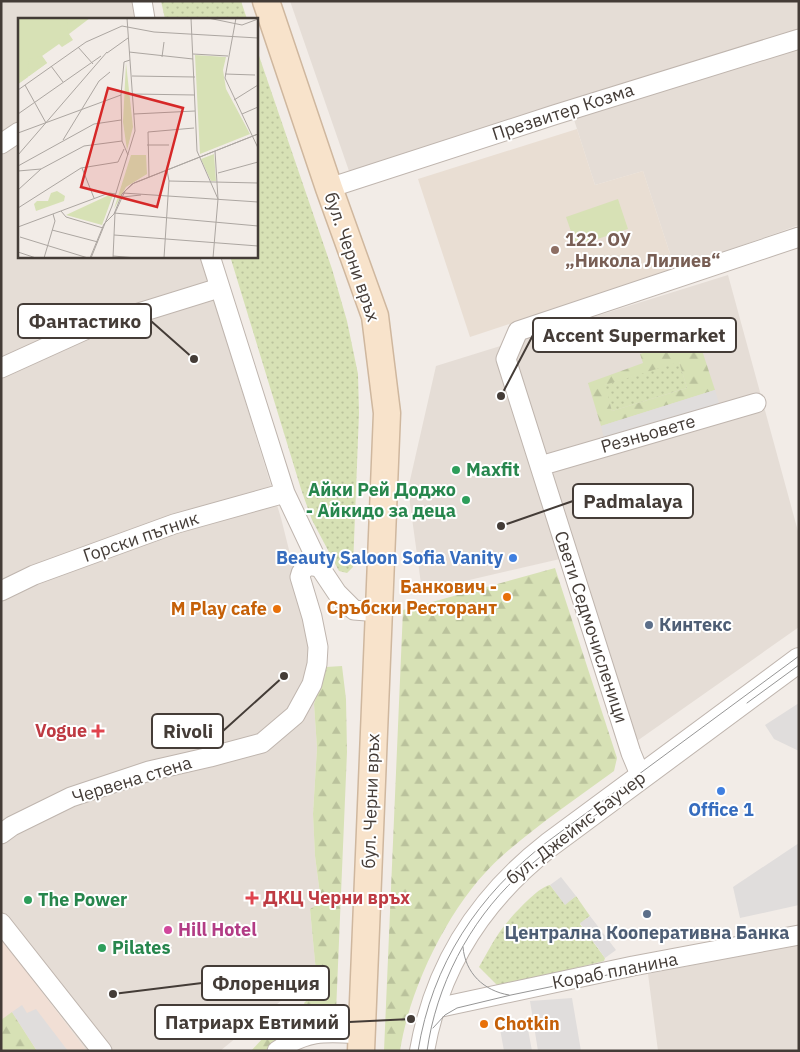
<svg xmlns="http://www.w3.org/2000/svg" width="800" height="1052" viewBox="0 0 800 1052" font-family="'IBM Plex Sans',sans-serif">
	<defs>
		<pattern id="grass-dots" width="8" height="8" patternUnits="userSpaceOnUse" patternTransform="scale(1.25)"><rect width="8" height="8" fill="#d7e1b5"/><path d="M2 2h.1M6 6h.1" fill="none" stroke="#bac29c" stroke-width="1.8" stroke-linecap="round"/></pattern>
		<pattern id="forest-firs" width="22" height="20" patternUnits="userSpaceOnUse" patternTransform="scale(1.25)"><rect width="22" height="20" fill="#d7e1b5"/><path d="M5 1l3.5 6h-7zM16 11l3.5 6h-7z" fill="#bac29c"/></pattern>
	</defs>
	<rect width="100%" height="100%" fill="#f2ece7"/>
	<path fill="#e5ddd6" d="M1,1H139L142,19H19V256H203L217,310L281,518L296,578L326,667L314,704L317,748L313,814L315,856L321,902L310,909L316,972L220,1051H87L1,937Z
		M290,1H799V225L675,269L643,171L595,185L569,104L349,171Z
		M728,275L799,535V627L637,741L573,556L422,591L408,489L436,366Z
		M799,944V1051H658L648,974Z"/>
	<path fill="#f1dfd5" d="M1,937L33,980L87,1051H1Z"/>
	<path fill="#e9ded3" d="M577,129L595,185L643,171L675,269L470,337L418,179Z"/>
	<path fill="url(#grass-dots)" d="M161,1H241L247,19H165Z
		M256,47L332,269L347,321L358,374L359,413L353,567L347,573L339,571L312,520L301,489L230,256H256Z
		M679,361L687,388L612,411L604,385Z
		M550,885L565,904L576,896L590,916L580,924L605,958L604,961L499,987L479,967C486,955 492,943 499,933C507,921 537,887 550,885Z"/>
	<path fill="url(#forest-firs)" fill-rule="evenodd" d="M697,335L715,390L601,426L588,383L643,363L640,354ZM679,362L687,388L612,411L605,385Z
		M555,568L617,758L614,771C576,799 537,825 502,856C452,900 410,985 400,1051H384L403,610Z
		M342,666L346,699L347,752L336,1012C332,1021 327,1021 318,1021L309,1013L304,1003L313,994L316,972L310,909L321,902L315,856L313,814L317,748L314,704L326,667Z
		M12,1012L37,1051H1V1020Z
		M292,1013L307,1028L279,1040L264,1051H251L277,1023Z"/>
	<path fill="#d7e1b5" d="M618,199L628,229L576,246L566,217Z"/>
	<path fill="#e0dddc" d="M715,390L722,413L606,446L601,426Z
		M799,703V751L774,739L765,725Z
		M799,843V905L740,918L733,887Z
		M561,877L576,896L565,905L550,885Z
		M590,916L616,950L605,958L580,923Z
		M572,998L581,1051H538L530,1001Z
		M22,1005L27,1013L36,1009L68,1051H37L12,1012Z
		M527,1024L532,1051H504L500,1029Z"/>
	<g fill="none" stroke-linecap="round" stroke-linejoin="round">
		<defs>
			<path id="minor" d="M142,1L145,19
				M1,144L19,132
				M329,188L554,115L799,39
				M210,256L285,493L321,569L337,593L354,610L379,612
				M1,368L87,329L219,288
				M540,466L756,403
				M1,591L34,575L174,524L285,493
				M641,777L631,753L506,359L518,331L799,237
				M1,834L12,826L71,797L149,771L210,757L262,743L295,715L312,684L317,664L318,647L312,617L300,577C302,566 312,563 321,569
				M1,923L102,1051
				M432,1009L633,966L799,935
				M277,1051C308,1029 327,1032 362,1034"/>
			<path id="tertiary" d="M422,1051C437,965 481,898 549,845L799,660"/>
			<path id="secondary" d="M266,1L329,188L375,316L387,413L361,1051"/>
		</defs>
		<use href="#minor" stroke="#bfb5ae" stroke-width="21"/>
		<use href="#tertiary" stroke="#bfb5ae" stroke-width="26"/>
		<use href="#secondary" stroke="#cfb79e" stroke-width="29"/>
		<use href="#minor" stroke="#fff" stroke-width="19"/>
		<use href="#tertiary" stroke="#fff" stroke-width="24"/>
		<use href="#secondary" stroke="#f8e3cb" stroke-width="26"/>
		<path stroke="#969696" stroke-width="1" d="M747,703L799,665
			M463,947C465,973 484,991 509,995
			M433,1028L445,1015L457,1008L511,995L617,973
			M418,1051C432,964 478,895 547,842L799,656
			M427,1051C436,986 469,922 517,877C547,849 583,825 616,800"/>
	</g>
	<circle fill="#8d6e63" stroke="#fff" stroke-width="2" cx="555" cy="250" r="5"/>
	<g fill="#2e9e5b" stroke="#fff" stroke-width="2">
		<circle cx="456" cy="470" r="5"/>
		<circle cx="466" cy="500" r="5"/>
		<circle cx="28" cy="900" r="5"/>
		<circle cx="102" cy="948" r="5"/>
	</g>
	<g fill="#3f7fe0" stroke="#fff" stroke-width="2">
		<circle cx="513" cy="558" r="5"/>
		<circle cx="721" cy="791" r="5"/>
	</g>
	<g fill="#e8710a" stroke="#fff" stroke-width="2">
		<circle cx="507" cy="597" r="5"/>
		<circle cx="277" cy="609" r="5"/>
		<circle cx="484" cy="1024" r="5"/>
	</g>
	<g fill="#5c6f8a" stroke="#fff" stroke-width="2">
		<circle cx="649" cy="625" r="5"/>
		<circle cx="647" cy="914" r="5"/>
	</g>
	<g fill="#e0444e" stroke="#fff" stroke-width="2">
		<path d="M95.5 723.5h5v5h5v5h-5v5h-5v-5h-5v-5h5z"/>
		<path d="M249.5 890.5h5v5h5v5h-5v5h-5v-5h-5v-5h5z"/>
	</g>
	<circle fill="#d1479c" stroke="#fff" stroke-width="2" cx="168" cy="930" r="5"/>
	<g text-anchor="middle" stroke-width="4" stroke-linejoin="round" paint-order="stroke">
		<g font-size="18" fill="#443c37" stroke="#fff">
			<text transform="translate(563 112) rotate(-18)" y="6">Презвитер Козма</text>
			<text transform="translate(352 257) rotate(71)" y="6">бул. Черни връх</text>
			<text transform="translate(648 434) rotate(-16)" y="6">Резньовете</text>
			<text transform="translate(141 537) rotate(-19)" y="6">Горски пътник</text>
			<text transform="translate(591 627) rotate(72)" y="6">Свети Седмочисленици</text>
			<text transform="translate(132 780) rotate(-17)" y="6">Червена стена</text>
			<text transform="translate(371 801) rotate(-88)" y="6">бул. Черни връх</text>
			<text transform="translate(576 828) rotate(-38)" y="6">бул. Джеймс Баучер</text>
			<text transform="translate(615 971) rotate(-11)" y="6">Кораб планина</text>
		</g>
		<g font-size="18" font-weight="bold" fill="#785e54" stroke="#fff" text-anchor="start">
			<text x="565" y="246">122. ОУ<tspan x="565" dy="21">„Никола Лилиев“</tspan></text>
		</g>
		<g font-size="18" font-weight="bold" fill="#27864d" stroke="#fff" text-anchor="start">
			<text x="466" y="476">Maxfit</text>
			<text x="456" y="496" text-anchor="end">Айки Рей Доджо<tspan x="456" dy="21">- Айкидо за деца</tspan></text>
			<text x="38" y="906">The Power</text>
			<text x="112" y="954">Pilates</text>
		</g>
		<g font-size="18" font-weight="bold" fill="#366cbe" stroke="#fff" text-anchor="end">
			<text x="503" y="564">Beauty Saloon Sofia Vanity</text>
			<text x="721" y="816" text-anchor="middle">Office 1</text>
		</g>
		<g font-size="18" font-weight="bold" fill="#c56008" stroke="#fff" text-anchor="end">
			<text x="497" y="593">Банкович -<tspan x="497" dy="21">Сръбски Ресторант</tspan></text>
			<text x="267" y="615">M Play cafe</text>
			<text x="494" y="1030" text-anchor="start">Chotkin</text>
		</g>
		<g font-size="18" font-weight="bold" fill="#4e5e75" stroke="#fff" text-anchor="start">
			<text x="659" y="631">Кинтекс</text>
			<text x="647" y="939" text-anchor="middle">Централна Кооперативна Банка</text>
		</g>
		<g font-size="18" font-weight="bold" fill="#be3a42" stroke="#fff" text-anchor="end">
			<text x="87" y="737">Vogue</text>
			<text x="263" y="904" text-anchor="start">ДКЦ Черни връх</text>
		</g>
		<g font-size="18" font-weight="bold" fill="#b23c85" stroke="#fff" text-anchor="start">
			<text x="178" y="936">Hill Hotel</text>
		</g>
	</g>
	<g transform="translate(18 18)">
		<rect width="240" height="240" fill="#f2ece7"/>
		<path d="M0,0H72L51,16L55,22L44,29L41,26L24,38L29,45L0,66ZM108,45L115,109L109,132L105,104ZM196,136L198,163H193L183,141ZM91,177H95L84,207L48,197Z" fill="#d7e1b5"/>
		<path d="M49,2L50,15L41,26L43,7L46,8ZM24,38L29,45L11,58L10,41ZM4,41L9,45L10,59L0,66V44ZM113,137H128L129,156L108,169L96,191Z" fill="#d7e1b5"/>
		<path d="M177,37L208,39L205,52L208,71L232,116L182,136ZM39,173L47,178L46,183L18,193L16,186L19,183H30L33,175Z" fill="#d7e1b5"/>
		<path fill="none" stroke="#aca6a1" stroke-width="1" d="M173,0L179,133L200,181M190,0L224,7L240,1M218,0L207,60L240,130M60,29L75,46M111,34L175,41M89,35L110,20M175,36L210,38M144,39L146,24M33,48L45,64M207,56L237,57M114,58L177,59M7,67L28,105M0,72L68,24L104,8L136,14L240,20M115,76L177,77M216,82L240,67M0,96L83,38M116,96L177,93M224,96L240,89M0,115L103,77M45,122L81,63L92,54M129,127H151M0,137L89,34M110,137L104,123L103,77L106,44L112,42M0,148L76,106L103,102M64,150L76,180M0,153L23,151M200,155L240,144M131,159L130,114L176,110M151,163L240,165M0,172L23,151L66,128L104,123M105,175L240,184M104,179L123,177M0,190L63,150L100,144L106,131M43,193L48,199L85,210M96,195L240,208M88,204L97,195L107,173L116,165L240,116M0,209L91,175L98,176M34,212L80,224M96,217L240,228M2,219L70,240M0,234L18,240M95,238L119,240M26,240L37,203L35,196M72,240L86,206L96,196L104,176L114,166L240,116M73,240L94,188L117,113L109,0M95,240L97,195M146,240L151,163L149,152M195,240L200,181L197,133"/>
		<path fill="#d62828" fill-opacity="0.15" stroke="#d62828" stroke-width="2.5" d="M90,70L165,90L139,189L63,169Z"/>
		<rect width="240" height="240" fill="none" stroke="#443c37" stroke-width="2.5"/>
	</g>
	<path fill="none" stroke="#443c37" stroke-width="2" d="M194 359L151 321M501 396L533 335M501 526L573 501M284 676L223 731M113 994L202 983M411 1019L349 1022"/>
	<g fill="#443c37" stroke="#fff" stroke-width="2">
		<circle cx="194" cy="359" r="5"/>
		<circle cx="501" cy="396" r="5"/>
		<circle cx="501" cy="526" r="5"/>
		<circle cx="284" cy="676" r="5"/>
		<circle cx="113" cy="994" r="5"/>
		<circle cx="411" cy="1019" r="5"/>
	</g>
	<g fill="#fff" stroke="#443c37" stroke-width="2">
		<rect x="18" y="304" width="133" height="34" rx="5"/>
		<rect x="533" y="318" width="203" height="34" rx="5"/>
		<rect x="573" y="484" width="120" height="34" rx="5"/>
		<rect x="152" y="714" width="71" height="34" rx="5"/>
		<rect x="202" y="966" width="127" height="34" rx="5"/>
		<rect x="155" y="1005" width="194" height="34" rx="5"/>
	</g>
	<g font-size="19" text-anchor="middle" font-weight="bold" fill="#443c37">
		<text x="85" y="328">Фантастико</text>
		<text x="634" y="342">Accent Supermarket</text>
		<text x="633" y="508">Padmalaya</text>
		<text x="188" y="738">Rivoli</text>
		<text x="266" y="990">Флоренция</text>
		<text x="252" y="1029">Патриарх Евтимий</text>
	</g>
	<rect width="800" height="1052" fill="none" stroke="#443c37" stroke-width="5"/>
</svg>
